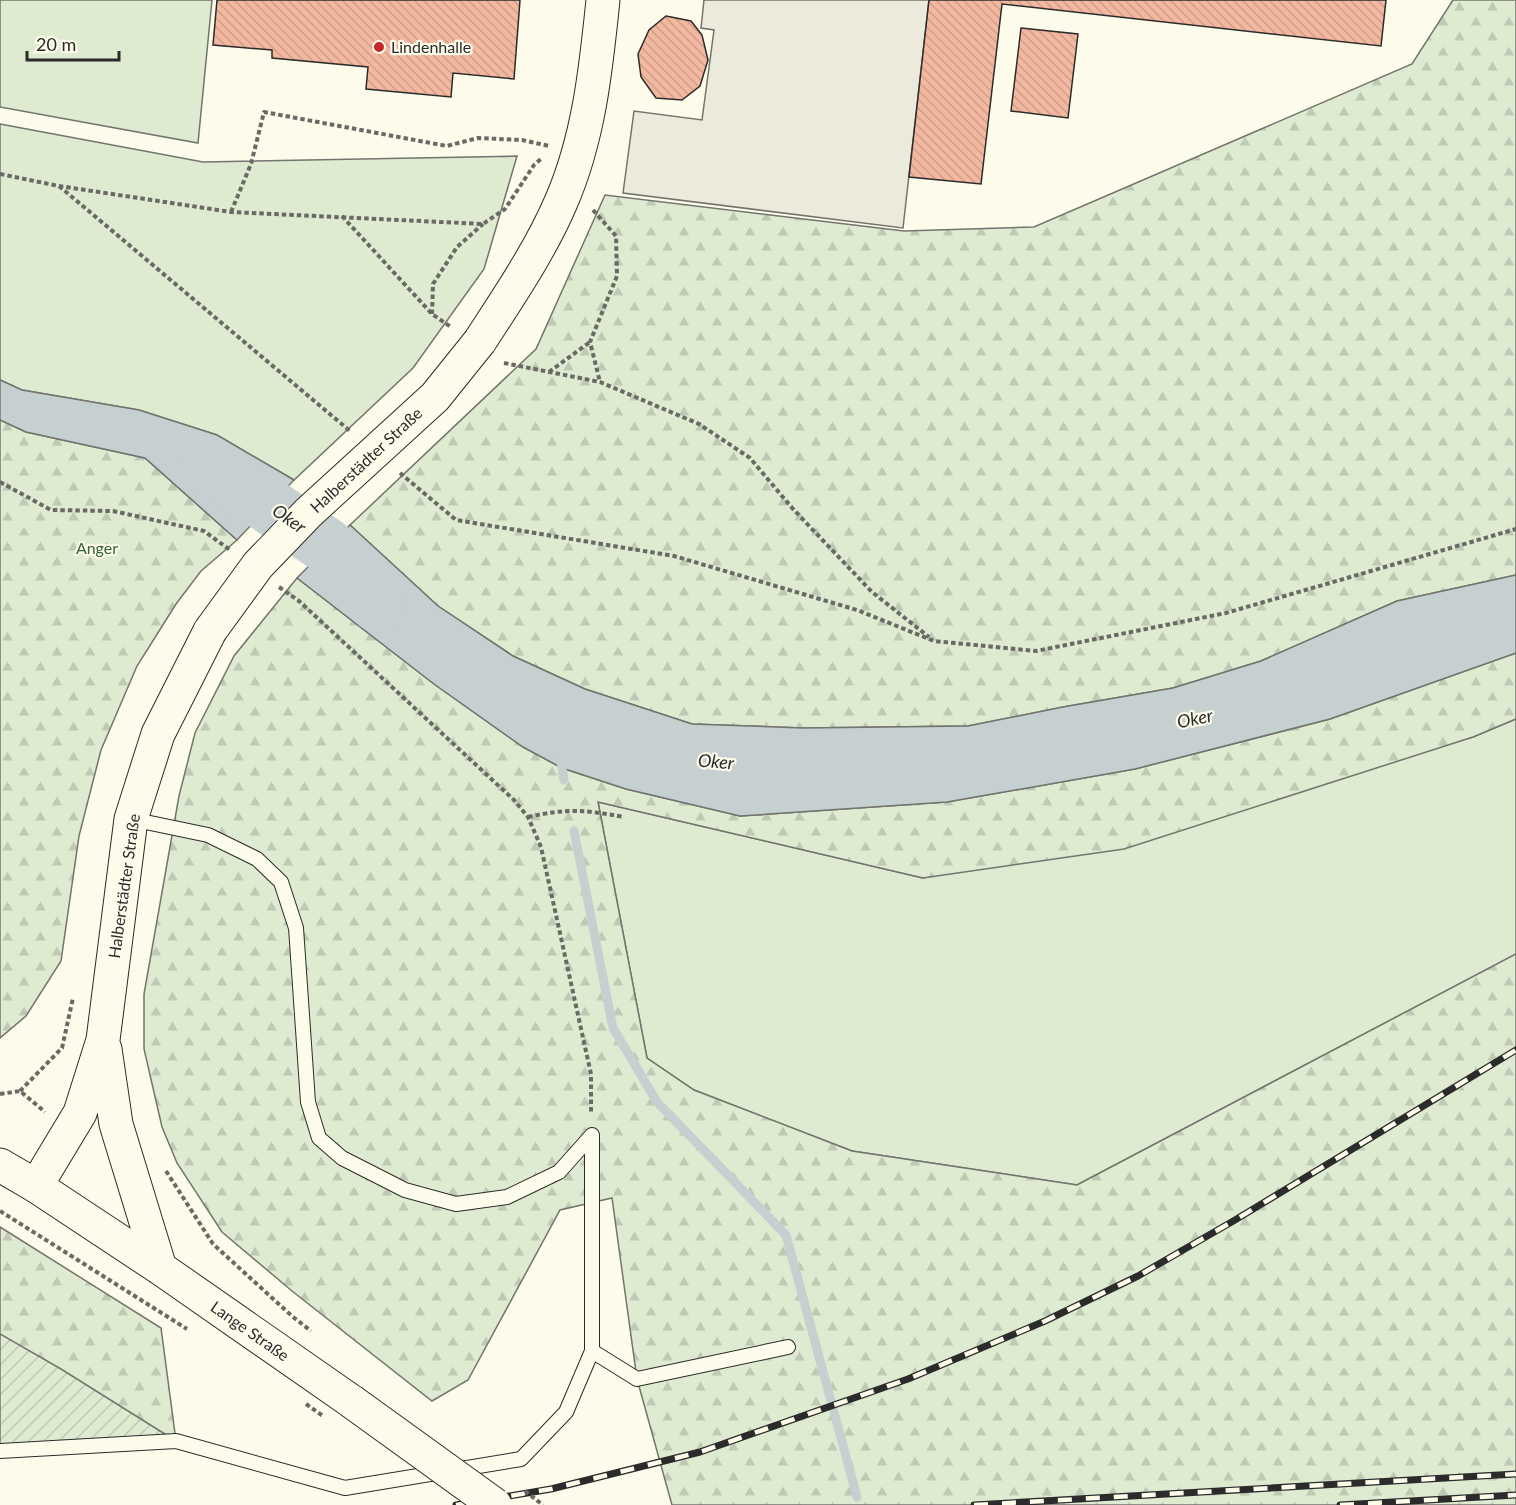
<svg xmlns="http://www.w3.org/2000/svg" width="1516" height="1505" viewBox="0 0 1516 1505" font-family="Lato,sans-serif">
	<defs>
		<pattern id="forest-firs" width="22" height="20" patternUnits="userSpaceOnUse" patternTransform="scale(1.5)"><rect width="22" height="20" fill="#deebd1"/><path d="M5 1l3.5 6h-7zM16 11l3.5 6h-7z" fill="#bfcab4"/></pattern>
		<pattern id="garden-furrows" width="10" height="10" patternUnits="userSpaceOnUse" patternTransform="scale(1.5)"><rect width="10" height="10" fill="#deebd1"/><path d="M-1 1l2-2M0 10L10 0M9 11l2-2" fill="none" stroke="#bfcab4"/></pattern>
		<pattern id="building-back-hatch" width="6" height="6" patternUnits="userSpaceOnUse" patternTransform="scale(1.5)"><rect width="6" height="6" fill="#f2b8a0"/><path d="M-1 5l2 2M0 0l6 6M5-1l2 2" fill="none" stroke="#d09e8a"/></pattern>
	</defs>
	<rect width="100%" height="100%" fill="#fdfbea"/>
	<path fill="#deebd1" stroke="#74746e" stroke-width="1.5" d="M0,0H212L198,143L0,107Z
		M0,124L203,162L517,156L484,269L413,368L294,480L217,435L139,410L22,390L0,380Z
		M1516,719V954L1077,1185L852,1151L694,1090L647,1058L598,802L923,878L1473,737Z"/>
	<path fill="url(#forest-firs)" stroke="#74746e" stroke-width="1.5" d="M1453,0H1516V575L1397,601L1261,661L1173,688L1063,707L968,726L803,728L692,724L585,689L513,656L438,606L350,525L536,349L605,195L904,231L1034,227L1412,64Z
		M0,420L26,432L145,458L237,540L201,571L176,604L137,666L101,750L79,836L61,961L26,1016L0,1038Z
		M297,578L434,684L523,747L562,768L626,789L740,816L947,802L1135,769L1330,719L1516,653V719L1473,737L1124,849L923,878L598,802L647,1058L694,1090L852,1151L1077,1185L1516,954V1505H672L637,1379L612,1198L560,1210L468,1380L432,1401L292,1291L222,1232L177,1163L162,1127L144,1049V994L179,796L195,733L234,656Z
		M0,1227L161,1328L176,1441L0,1336Z"/>
	<path fill="url(#garden-furrows)" stroke="#74746e" stroke-width="1.5" d="M0,1334L61,1369L176,1441L0,1452Z"/>
	<path fill="#eceadb" stroke="#74746e" stroke-width="1.5" d="M704,0H929L903,228L623,193L634,111L702,120L714,30L701,28Z"/>
	<path fill="#c7d0d0" stroke="#74746e" stroke-width="1.5" d="M0,380L22,390L139,410L217,435L294,480L237,540L145,458L26,432L0,420Z
		M350,525L438,606L513,656L585,689L692,724L803,728L968,726L1063,707L1173,688L1261,661L1397,601L1516,575V653L1330,719L1135,769L947,802L740,816L626,789L562,768L523,747L434,684L297,578Z"/>
	<g fill="none" stroke-linecap="round" stroke-linejoin="round">
		<path stroke="#c7d0d0" stroke-width="9" d="M560,756L564,780
			M574,831L613,1028L657,1102L786,1235L857,1497"/>
		<path stroke="#c7d0d0" stroke-width="56" d="M206,462L327,546L377,604"/>
	</g>
	<path fill="url(#building-back-hatch)" stroke="#2b2b2b" stroke-width="1.5" d="M217,0H520L514,79L453,73L451,97L366,89L368,67L272,58V50L213,45Z
		M929,0H1386L1381,46L1002,4L981,184L909,177Z
		M666,16L691,21L702,35L708,60L700,86L682,100L656,98L641,77L638,54L649,30Z
		M1021,28L1078,34L1068,118L1011,111Z"/>
	<g fill="none" stroke-linecap="round" stroke-linejoin="round">
		<defs>
			<path id="service" d="M131,819L208,835L257,859L281,882L296,928L308,1102L319,1138L342,1158L405,1190L456,1204L507,1197L559,1172L592,1135
				M592,1351L637,1379L788,1347
				M0,1451L176,1441L345,1488L521,1459L566,1412L592,1351V1135"/>
			<path id="tertiary" d="M0,1165L36,1186"/>
			<path id="secondary" d="M480,341C509,296 540,251 561,202C589,138 596,68 603,0
				M210,631L158,734L131,819L103,1040L80,1113L36,1186L160,1268L351,1401
				M105,1049L116,1124L160,1268"/>
		</defs>
		<use href="#service" stroke="#2b2b2b" stroke-width="16"/>
		<use href="#tertiary" stroke="#2b2b2b" stroke-width="35"/>
		<use href="#secondary" stroke="#2b2b2b" stroke-width="35"/>
		<path stroke="#6a6964" stroke-width="4" stroke-dasharray="4.5 3" stroke-linecap="butt" d="M0,174L59,186L231,212L483,224L505,209L534,165L541,159
			M59,186L350,431
			M593,210L616,236L617,276L590,342L600,382
			M231,212L251,164L264,112L447,146L478,138L522,140L549,146
			M342,216L432,314L451,327
			M432,314L433,284L457,247L483,224
			M504,363L600,382L699,424L750,458L793,509L872,592L929,637
			M549,372L590,342
			M400,473L456,520L674,556L857,610L934,641L1036,651L1226,613L1516,529
			M0,482L51,510L113,511L204,531L230,550
			M279,587L299,601L514,800L528,817L541,847L591,1074V1113
			M528,817C567,808 585,810 624,817
			M20,1091L62,1048L73,998
			M0,1094L20,1091L45,1112
			M166,1171L213,1244L293,1317L311,1331
			M0,1211L187,1329"/>
		<use href="#service" stroke="#fdfbea" stroke-width="14"/>
		<use href="#tertiary" stroke="#fdfbea" stroke-width="33"/>
		<use href="#secondary" stroke="#fdfbea" stroke-width="33"/>
		<defs>
			<path id="rail" d="M456,1505L551,1489L700,1452L908,1379L1045,1321L1138,1276L1235,1220L1516,1050
				M974,1505L1516,1474
				M1340,1505L1516,1495"/>
		</defs>
		<use href="#rail" stroke="#2b2b2b" stroke-width="7"/>
		<use href="#rail" stroke="#fdfbea" stroke-width="4.5" stroke-dasharray="14" stroke-linecap="butt"/>
		<defs>
			<path id="secondary-bridge" d="M210,631L258,565L308,513L435,397L480,341
				M351,1401L495,1505"/>
		</defs>
		<use href="#secondary-bridge" stroke="#2b2b2b" stroke-width="35" stroke-linecap="butt"/>
		<path stroke="#6a6964" stroke-width="4" stroke-dasharray="4.5 3" stroke-linecap="butt" d="M306,1404L323,1416
			M525,1491L543,1505"/>
		<use href="#secondary-bridge" stroke="#fdfbea" stroke-width="33"/>
	</g>
	<circle fill="#c62828" stroke="#fdfbea" stroke-width="2" cx="379" cy="47" r="6"/>
	<g text-anchor="middle" stroke-width="4.5" stroke-linejoin="round" paint-order="stroke">
		<g font-size="16" fill="#2b2b2b" stroke="#fdfbea" text-anchor="start">
			<text x="391" y="53">Lindenhalle</text>
		</g>
		<g font-size="16" fill="#2b2b2b" stroke="#fdfbea">
			<text transform="translate(366 460) rotate(-43)" y="6">Halberstädter Straße</text>
			<text transform="translate(124 886) rotate(-82)" y="6">Halberstädter Straße</text>
			<text transform="translate(250 1331) rotate(35)" y="6">Lange Straße</text>
		</g>
		<g font-size="16" fill="#34623c" stroke="#fdfbea">
			<text x="97" y="554">Anger</text>
		</g>
		<g font-size="18" font-style="italic" fill="#2b2b2b" stroke="#fdfbea">
			<text transform="translate(289 519) rotate(35)" y="6">Oker</text>
			<text transform="translate(1195 719) rotate(-12)" y="6">Oker</text>
			<text transform="translate(716 762) rotate(5)" y="6">Oker</text>
		</g>
	</g>
	<path d="M27 51v9h92v-9" fill="none" stroke="#2b2b2b" stroke-width="3"/>
	<text x="36" y="51" font-size="18" fill="#2b2b2b" stroke="#fdfbea" stroke-width="4.5" paint-order="stroke">20 m</text>
</svg>
